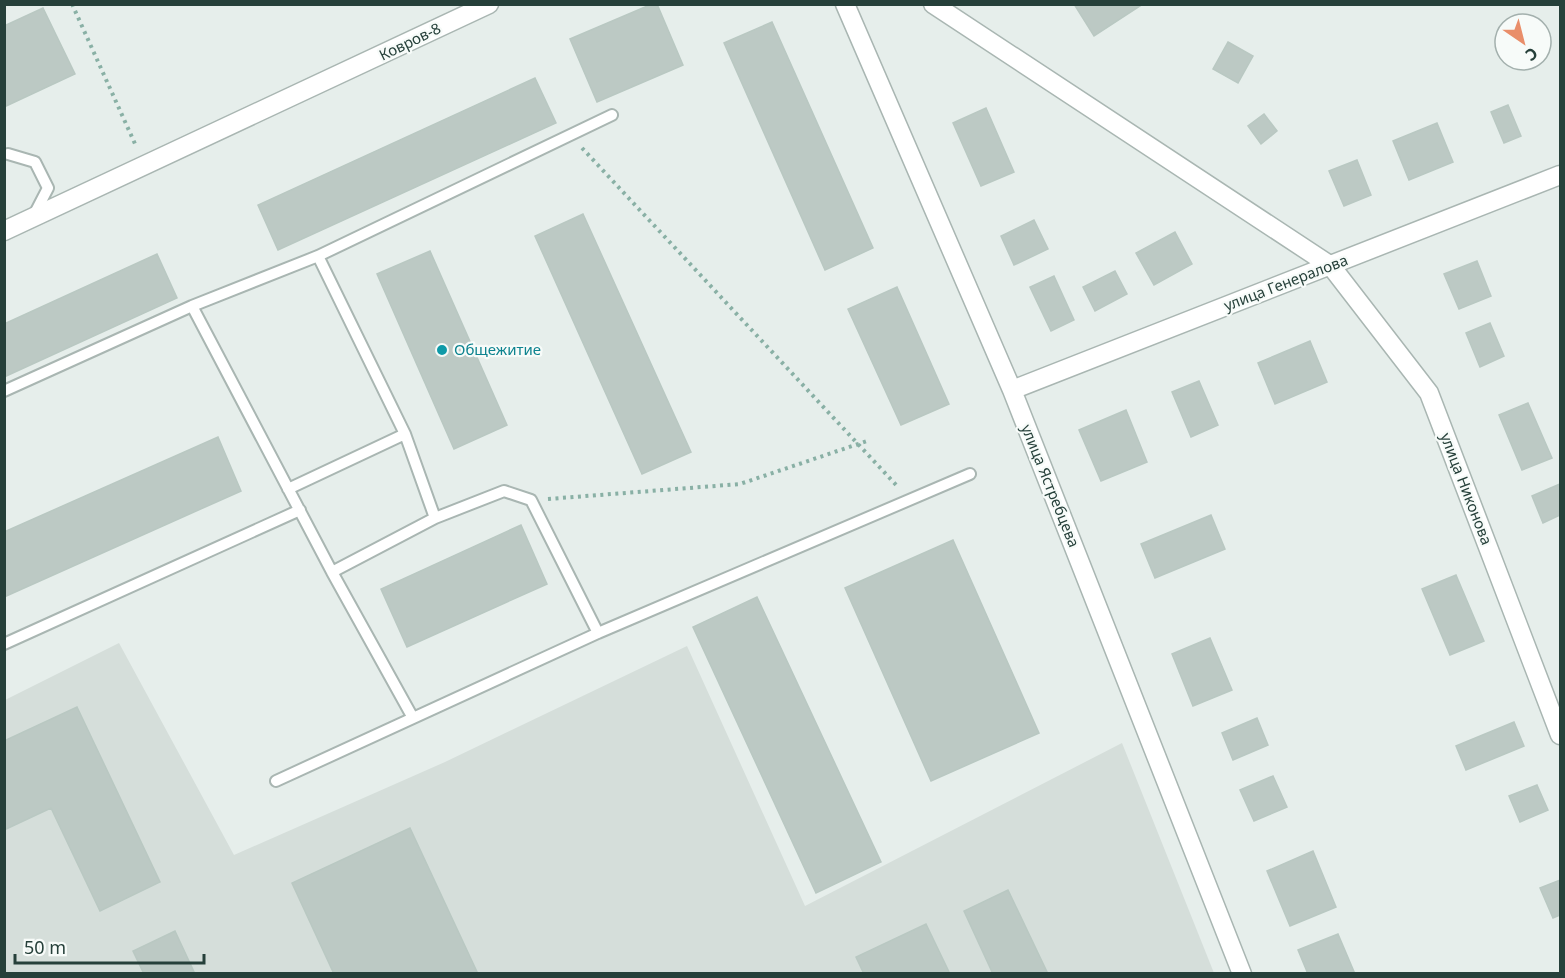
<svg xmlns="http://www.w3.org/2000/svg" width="1565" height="978" viewBox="0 0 1565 978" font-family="'Noto Sans',sans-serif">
	<rect width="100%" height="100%" fill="#e6eeeb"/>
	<path fill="#d5deda" d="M119,643L234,855L445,762L687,646L805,906L1122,743L1214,973L5,974V700Z"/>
	<path fill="#bcc9c4" stroke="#b9c8c2" stroke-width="1.5" d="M652,4H657L683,65L597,102L570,39Z
		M1074,4H1143L1094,36Z
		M43,8L75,74L4,107V26Z
		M772,22L873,248L825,270L724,43Z
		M1228,42L1253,56L1238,83L1213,69Z
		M535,78L556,123L278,250L258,205Z
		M1508,105L1521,136L1504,143L1491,112Z
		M986,108L1014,172L981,186L953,123Z
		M1264,114L1277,131L1261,144L1248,126Z
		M1437,123L1453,162L1409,180L1393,141Z
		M1357,160L1371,195L1344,206L1329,171Z
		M583,214L691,452L642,474L535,236Z
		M1034,220L1048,249L1014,265L1001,236Z
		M1175,232L1192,264L1154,285L1136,253Z
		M430,251L507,425L454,449L377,274Z
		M157,254L177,298L4,377V324Z
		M1477,261L1491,296L1459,309L1444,274Z
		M1115,271L1127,294L1095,311L1083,287Z
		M1054,276L1074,320L1051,331L1030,287Z
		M897,287L949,404L901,425L848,309Z
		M1490,323L1504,356L1480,367L1466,333Z
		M1310,341L1327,382L1275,404L1258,363Z
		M1199,381L1218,425L1191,437L1172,392Z
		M1528,403L1552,458L1522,470L1499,415Z
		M1126,410L1147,462L1101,481L1079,430Z
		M218,437L241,491L4,597V532Z
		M1560,484V515L1543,523L1532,496Z
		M1211,515L1225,549L1155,578L1141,544Z
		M521,525L547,584L407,647L381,589Z
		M953,540L1039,733L931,781L845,588Z
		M1456,575L1484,641L1450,655L1422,589Z
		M757,597L881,862L816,893L693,627Z
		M1210,638L1232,690L1193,706L1172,654Z
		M77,707L160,882L100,911L51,808L4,830V741Z
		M1257,718L1268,745L1233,760L1222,733Z
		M1514,722L1524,746L1466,770L1456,746Z
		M1273,776L1287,807L1254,821L1240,790Z
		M1537,785L1548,810L1520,822L1509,796Z
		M410,828L478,974H334L292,883Z
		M1313,851L1336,907L1290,926L1267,871Z
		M1560,880V915L1553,918L1540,888Z
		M1008,890L1048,974H993L964,911Z
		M926,924L950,974H864L856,957Z
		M175,931L195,974H144L133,951Z
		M1338,934L1355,974H1308L1298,950Z"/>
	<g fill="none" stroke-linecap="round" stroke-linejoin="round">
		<defs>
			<path id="lane" d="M8,154L35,162L48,188L34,215
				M318,256L405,434L435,518
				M192,306L332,572
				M4,391L192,306L318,256L612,115
				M288,489L405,434
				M4,644L300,510
				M413,718L332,572L435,518L504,491L531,500L598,633
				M276,781L598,633L970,474"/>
			<path id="street" d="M845,4L1012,390L1242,974
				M933,4L1331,266L1429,393L1560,735
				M4,231L489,4
				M1012,390L1560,175"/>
		</defs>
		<use href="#lane" stroke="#a9b6b2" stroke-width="14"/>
		<use href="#street" stroke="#a9b6b2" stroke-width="21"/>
		<path stroke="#89b0a5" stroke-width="4" stroke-dasharray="3 4.5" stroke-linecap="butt" d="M72,4L136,146
			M582,148L898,487
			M548,499L740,484L870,440"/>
		<use href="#lane" stroke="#fff" stroke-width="10"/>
		<use href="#street" stroke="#fff" stroke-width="18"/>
	</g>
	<circle fill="#0f9aa8" stroke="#f7fbf9" stroke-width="2" cx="442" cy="350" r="6"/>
	<g text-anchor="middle" stroke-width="4.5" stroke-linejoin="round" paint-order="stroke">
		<g font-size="15" fill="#26403a" stroke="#f7fbf9">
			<text transform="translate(410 42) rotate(-26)" y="5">Ковров-8</text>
			<text transform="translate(1286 283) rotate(-21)" y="5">улица Генералова</text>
			<text transform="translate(1050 486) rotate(68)" y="5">улица Ястребцева</text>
			<text transform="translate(1466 489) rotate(69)" y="5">улица Никонова</text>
		</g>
		<g font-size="15" fill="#0d838f" stroke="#f7fbf9" text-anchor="start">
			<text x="454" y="355">Общежитие</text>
		</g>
	</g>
	<rect width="1565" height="978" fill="none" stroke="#26403a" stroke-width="12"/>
	<g transform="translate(1523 42) rotate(145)"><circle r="28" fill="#f7fbf9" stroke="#a3b0ad" stroke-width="1.5"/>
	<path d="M0-4.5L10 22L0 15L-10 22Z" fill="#e98e6a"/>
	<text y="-9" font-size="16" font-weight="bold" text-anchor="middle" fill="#26403a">С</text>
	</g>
	<path d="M15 954v9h189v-9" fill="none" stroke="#26403a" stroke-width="3"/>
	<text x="24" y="954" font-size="18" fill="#26403a" stroke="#f7fbf9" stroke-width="4.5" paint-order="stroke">50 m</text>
</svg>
